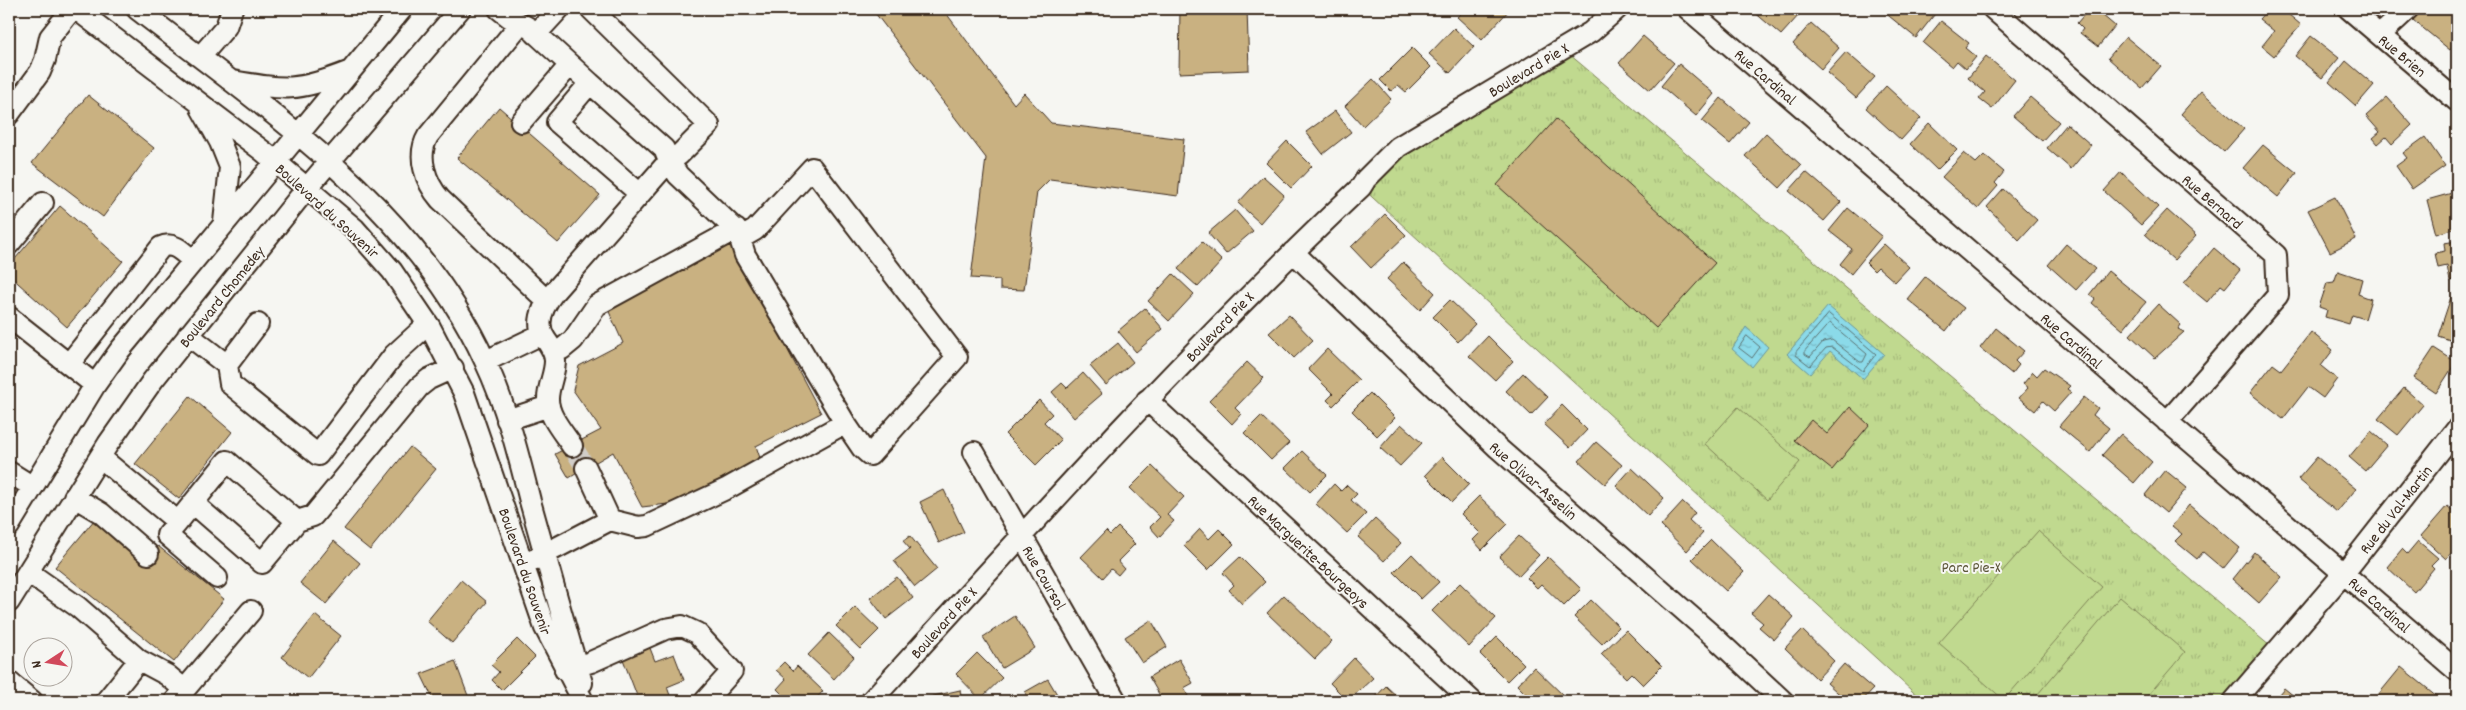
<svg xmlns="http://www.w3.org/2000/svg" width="2466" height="710" viewBox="0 0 2466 710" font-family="Dekko,sans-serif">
	<defs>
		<pattern id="grass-tufts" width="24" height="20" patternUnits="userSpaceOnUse" patternTransform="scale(1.25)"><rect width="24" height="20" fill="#c0d98f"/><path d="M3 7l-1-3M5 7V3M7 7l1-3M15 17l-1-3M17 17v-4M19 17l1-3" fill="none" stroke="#a6ba7b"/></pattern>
		<pattern id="water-ripples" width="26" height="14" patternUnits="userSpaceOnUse" patternTransform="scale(1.25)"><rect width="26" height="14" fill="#8bdae9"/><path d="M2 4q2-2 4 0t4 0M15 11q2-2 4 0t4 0" fill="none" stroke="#79bbc7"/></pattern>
	</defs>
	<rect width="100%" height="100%" fill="#f6f6f2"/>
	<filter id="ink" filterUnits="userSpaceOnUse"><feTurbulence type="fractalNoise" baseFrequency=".02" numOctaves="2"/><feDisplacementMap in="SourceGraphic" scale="10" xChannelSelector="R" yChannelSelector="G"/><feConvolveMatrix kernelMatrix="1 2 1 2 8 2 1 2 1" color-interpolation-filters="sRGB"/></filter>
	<g filter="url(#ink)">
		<path fill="url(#grass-tufts)" stroke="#7e8256" d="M1563,49L2277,652L2234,701H1923L1361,187L1366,179Z"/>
		<path fill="#c0d98f" stroke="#7e8256" d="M1738,407L1800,462L1767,500L1705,444Z
			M2038,531L2102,587L2004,700L1939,643Z
			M2120,597L2185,652L2143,701H2032Z"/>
		<path fill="url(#water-ripples)" stroke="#6b9498" d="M1828,306L1884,354L1863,379L1830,351L1810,374L1787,354Z
			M1746,327L1768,347L1752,367L1732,349Z"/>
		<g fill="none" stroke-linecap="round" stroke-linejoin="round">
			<path stroke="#5b706f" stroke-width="1" d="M1829,314L1876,354L1863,371L1832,347L1826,348L1810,366L1796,355V352Z
				M1830,323L1867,354L1863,362H1860L1832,340L1823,342L1810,357L1805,354V351Z
				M1747,336L1760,347L1752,358L1739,348Z"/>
		</g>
		<path fill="#c9b181" stroke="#3b2a1e" d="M872,9H943L1014,104L1024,93L1051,123L1184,139L1178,196L1050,179L1037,192L1024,290L1000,289V280L971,278L986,158Z
			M1180,9H1247L1249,70L1179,73Z
			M1465,9L1470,11L1510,9L1482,40L1457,17Z
			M1755,9H1791L1799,15L1781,35L1753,11Z
			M1886,9H1936L1938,10L1916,38L1884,12Z
			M2089,9H2095L2115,26L2098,47L2080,33L2083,29L2077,23Z
			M2268,9H2282L2301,25L2274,56L2262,46L2274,31L2259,19Z
			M2423,9H2457V46L2455,44L2450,50L2413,20Z
			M1941,21L1969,43L1965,48L1976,57L1966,69L1957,61L1952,67L1923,43Z
			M1811,23L1839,48L1821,69L1793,44Z
			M1454,28L1474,47L1450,73L1429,54Z
			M1643,36L1674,63L1650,90L1619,63Z
			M2311,36L2339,58L2322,78L2295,56Z
			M2126,37L2161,66L2142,88L2108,58Z
			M1412,48L1431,67L1406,92L1398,85L1391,91L1380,80Z
			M1846,52L1875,77L1856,98L1827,73Z
			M1986,56L2015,80L1992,109L1979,99L1985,92L1968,78Z
			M2346,61L2374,85L2356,106L2329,82Z
			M1679,64L1714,94L1696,116L1661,86Z
			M1373,79L1391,99L1363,126L1345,106Z
			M1886,86L1921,118L1901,140L1866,108Z
			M2201,91L2244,129L2224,152L2181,114Z
			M88,95L154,148L103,217L32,163Z
			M2030,97L2059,122L2042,141L2013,116Z
			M2387,97L2412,125L2392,144L2386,137L2378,144L2373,138L2380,132L2366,116Z
			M1721,98L1749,122L1730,144L1702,121Z
			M499,107L600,195L558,243L457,158Z
			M1335,111L1351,132L1323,154L1306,132Z
			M1556,119L1715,263L1656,328L1497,185Z
			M1929,123L1957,150L1937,170L1910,144Z
			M2067,124L2091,145L2071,169L2047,148Z
			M1766,133L1801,165L1780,188L1745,156Z
			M2425,137L2445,166L2412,189L2396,166L2407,158L2403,153Z
			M1287,141L1312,166L1291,188L1266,163Z
			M2263,145L2297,173L2278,197L2243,168Z
			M1964,153L1976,163L1984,155L2004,172L1995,183L1998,186L1978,209L1942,177Z
			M1806,172L1841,202L1824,221L1789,191Z
			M2121,172L2158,207L2141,225L2104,191Z
			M1263,176L1284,195L1260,223L1238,203Z
			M2003,189L2037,220L2019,240L1987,207Z
			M2452,193L2455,205H2457V228L2436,234L2427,200Z
			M2335,197L2356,239L2330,252L2308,210Z
			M60,206L123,261L67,327L9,275V266Z
			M1848,208L1882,236L1851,274L1840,264L1852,249L1829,231Z
			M1235,210L1253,231L1226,254L1208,233Z
			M2167,210L2196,236L2174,260L2145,234Z
			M1385,214L1406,235L1371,268L1351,247Z
			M729,239L821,413L756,446L760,458L676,503L642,507L613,452L569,478L555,454L601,430L573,390L579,366L623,343L606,305Z
			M2457,241V280L2450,281L2447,266L2438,268L2435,253L2445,251L2444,243Z
			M1202,242L1222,261L1198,287L1178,269Z
			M1884,244L1909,267L1895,282L1878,267L1874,271L1866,263Z
			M2066,244L2095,269L2076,290L2048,265Z
			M2214,248L2240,270L2225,288L2221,285L2207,302L2184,283Z
			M1403,262L1435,293L1420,310L1387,279Z
			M2108,271L2146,302L2123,330L2092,303L2095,299L2089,295Z
			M2338,271L2362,279L2358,294L2371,299L2365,319L2352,315L2349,324L2325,317L2327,310L2319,307L2327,283L2334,282Z
			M1173,274L1194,294L1169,321L1148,301Z
			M1925,277L1964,308L1946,331L1907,299Z
			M2451,297L2457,299L2456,342L2438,336Z
			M1450,300L1475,324L1458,342L1433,317Z
			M2158,304L2181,325L2178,329L2184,332L2155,358L2130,335Z
			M1145,308L1163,329L1136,352L1118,331Z
			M1289,315L1313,340L1294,358L1269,333Z
			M1996,328L2024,351L2015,361L2019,365L2012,374L1980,348Z
			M2311,332L2333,350L2321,366L2337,379L2323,398L2308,387L2283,419L2250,393L2273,364L2281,370Z
			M1488,336L1513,361L1495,380L1469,356Z
			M1118,343L1133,362L1106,385L1090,366Z
			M2434,348L2456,362L2436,393L2414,378Z
			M1327,349L1359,380L1333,406L1327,400L1333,394L1308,369Z
			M1247,362L1264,378L1235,408L1241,414L1232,424L1209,401Z
			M2044,368L2070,386L2067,389L2071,392L2054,411L2043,401L2035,411L2019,398L2028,388L2023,384L2033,372L2037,376Z
			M1083,373L1102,394L1074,418L1052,392L1062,383L1067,388Z
			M1523,373L1548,397L1531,415L1506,391Z
			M2404,388L2423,405L2398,435L2378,419Z
			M1370,393L1395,418L1377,436L1352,411Z
			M190,396L232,432L179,499L135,464Z
			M2084,397L2098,408L2093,415L2109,428L2090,452L2059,426Z
			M1039,400L1052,414L1044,422L1061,440L1036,465L1005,434Z
			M1562,405L1587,430L1570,448L1544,424Z
			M1850,407L1869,425L1832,470L1794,440L1811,420L1827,434Z
			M1261,416L1289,443L1271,460L1244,433Z
			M1401,424L1422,443L1400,466L1380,448Z
			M2371,431L2387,445L2365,471L2349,457Z
			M2121,434L2152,462L2134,483L2102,455Z
			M1596,442L1622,465L1605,484L1579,461Z
			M410,447L436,469L370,550L344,529Z
			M1302,451L1327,475L1310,492L1285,468Z
			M1442,457L1469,484L1452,502L1425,475Z
			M2317,457L2356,489L2337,512L2298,479Z
			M1152,466L1184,497L1167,515L1174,521L1159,537L1150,527L1160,517L1130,488Z
			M1632,468L1664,498L1648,516L1616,486Z
			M2165,470L2187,488L2166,513L2145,495Z
			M1334,484L1341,491L1347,485L1357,494L1351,500L1366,514L1347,533L1316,504Z
			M944,490L964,532L939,543L920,502Z
			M1479,496L1508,524L1482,550L1473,540L1480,533L1461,514Z
			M1683,502L1695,513L1689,520L1703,533L1687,551L1661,526Z
			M2189,505L2240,548L2223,569L2203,552L2197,559L2175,541L2182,534L2172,526Z
			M2447,506L2457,514V546L2446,559L2421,536Z
			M95,519L145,564L158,546L224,599L174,662L55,567Z
			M1375,519L1401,543L1384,561L1358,537Z
			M1118,527L1135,544L1118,561L1124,568L1118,575L1111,569L1103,578L1081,557L1106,531L1110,535Z
			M1200,529L1209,539L1219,529L1234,544L1208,570L1184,546Z
			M910,536L937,569L915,587L894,561L910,549L903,541Z
			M1519,536L1539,555L1519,576L1499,557Z
			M1711,540L1744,572L1726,591L1692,559Z
			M334,541L360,563L326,604L300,583Z
			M2418,541L2438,558L2431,565L2434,568L2414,592L2387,567L2402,549L2407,554Z
			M2254,552L2282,577L2259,603L2232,579Z
			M1412,554L1439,582L1421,599L1394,572Z
			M1240,557L1265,582L1242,604L1229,590L1234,585L1223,573Z
			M1548,557L1581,589L1564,606L1541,584L1537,588L1527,578Z
			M897,577L913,598L886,619L870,598Z
			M461,580L487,602L452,643L427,621Z
			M1460,583L1496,618L1469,647L1432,611Z
			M1768,594L1794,617L1774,640L1759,627L1763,623L1751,613Z
			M1284,595L1332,641L1315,659L1267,613Z
			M1591,600L1619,627L1602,644L1574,617Z
			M855,607L879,630L860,649L836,626Z
			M315,615L341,636L308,678L282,657Z
			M1015,616L1035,648L1002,668L983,637Z
			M1151,620L1167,647L1142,663L1125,637Z
			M1626,630L1662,666L1643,685L1631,673L1626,678L1601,654Z
			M1802,630L1834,661L1817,679L1785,648Z
			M829,633L854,657L834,679L808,655Z
			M1497,637L1524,664L1507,681L1480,654Z
			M517,639L535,657L502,690L492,680L499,672L491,665Z
			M648,643L655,661L674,654L684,680L667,687L672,701H639L621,654Z
			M977,653L1002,678L980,699L956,674Z
			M1354,658L1373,678L1348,701L1330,683Z
			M1179,659L1193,683L1184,688L1188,696L1179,701H1163L1149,677Z
			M455,661L470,701H434L421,674Z
			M784,662L793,671L797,666L823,691L814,701H789L777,689L786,679L776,670Z
			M1844,664L1873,689L1862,701H1847L1827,683Z
			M1534,667L1566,698L1563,701H1533L1517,685Z
			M2401,667L2443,701H2385L2378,695Z
			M1048,679L1061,701H1030L1025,692Z
			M1386,686L1402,701H1372Z
			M2284,688L2300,701H2273Z
			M960,690L962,701H930L929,697Z"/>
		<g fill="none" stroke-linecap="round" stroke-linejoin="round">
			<path stroke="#d1cdc8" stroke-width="20" stroke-dasharray="20 10" stroke-linecap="butt" d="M572,446L586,468"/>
			<defs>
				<path id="minor" d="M76,9L264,152L355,229L392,271L430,327L464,393L545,628L583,701
					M137,9C266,109 415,207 485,361C506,405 518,453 530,501C547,561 563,622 582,683
					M499,9L509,17L531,29L590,83L557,122L639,193
					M1688,9L2457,671
					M1993,9L2276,255L2278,295L2167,422
					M2349,9L2457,101
					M520,24L428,136C416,156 426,183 440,199L547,301
					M536,34L559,9
					M2380,35L2408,9
					M200,57L226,27L232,9
					M233,81C285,90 297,92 348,72
					M590,83L664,149L669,161L679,155L709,125L591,9
					M201,108L220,142L230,167L224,222
					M9,114L40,72L45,60L50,37L72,9
					M521,122L570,65
					M741,238L755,230L812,168L957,357L870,455L862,448L845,423
					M9,244L43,203
					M1293,252L1498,448L1712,635L1783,701
					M9,317L95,385
					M258,324L227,365L230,384L318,455L394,355L428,324
					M188,335L227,365
					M553,352L562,349L573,340L597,305L736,229
					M486,361L542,334
					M69,364L161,247C174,241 184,253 193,261
					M1147,400L1472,701
					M507,420L549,406
					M572,446C563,432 548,416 548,399C548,386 555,374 555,361C555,353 551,347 546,340C534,324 543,306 554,292L669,161L678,175L738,232L745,255L845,423L728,488L647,526L638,527L610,520L586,468
					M974,452L1116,701
					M100,457L178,522L227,461L297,521L262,563L193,503
					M9,472L33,487
					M74,497L101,513L148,554
					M297,521L313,516L419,387L429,379L453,368
					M178,522L167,535L217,578
					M9,526L95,385L120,350L402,9
					M533,560L610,520
					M28,572L78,607L139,660L167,675L185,690
					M9,602L108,444L153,380L307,188L460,9
					M565,670L591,662L665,629L682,626L697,633L732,671L705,701
					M9,682L32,701
					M106,701L139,660
					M175,701L251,611
					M871,701C1030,526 1189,349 1361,187L1366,179L1398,147L1591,32L1617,9
					M2234,701L2344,573L2457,429"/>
			</defs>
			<use href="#minor" stroke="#3b2a1e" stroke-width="24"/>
			<use href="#minor" stroke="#f6f6f2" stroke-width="20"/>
		</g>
	</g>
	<g text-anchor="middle" stroke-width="4" stroke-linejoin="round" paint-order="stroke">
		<g font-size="16" fill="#3b2a1e" stroke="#f6f6f2">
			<text transform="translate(2403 55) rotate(40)" y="6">Rue Brien</text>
			<text transform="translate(1528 69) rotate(-31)" y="6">Boulevard Pie X</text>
			<text transform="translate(1766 76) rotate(41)" y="6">Rue Cardinal</text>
			<text transform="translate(2213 201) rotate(41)" y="6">Rue Bernard</text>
			<text transform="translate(328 210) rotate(42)" y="6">Boulevard du Souvenir</text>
			<text transform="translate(221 296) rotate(-51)" y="6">Boulevard Chomedey</text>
			<text transform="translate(1219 326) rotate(-46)" y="6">Boulevard Pie X</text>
			<text transform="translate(2072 340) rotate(41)" y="6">Rue Cardinal</text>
			<text transform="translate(1534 480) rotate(41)" y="6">Rue Olivar-Asselin</text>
			<text transform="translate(2395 509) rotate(-52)" y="6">Rue du Val-Martin</text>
			<text transform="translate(1309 551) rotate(43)" y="6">Rue Marguerite-Bourgeoys</text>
			<text transform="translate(526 571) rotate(71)" y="6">Boulevard du Souvenir</text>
			<text transform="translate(1045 577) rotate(60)" y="6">Rue Coursol</text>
			<text transform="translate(2380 604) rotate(41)" y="6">Rue Cardinal</text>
			<text transform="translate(943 622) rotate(-48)" y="6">Boulevard Pie X</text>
		</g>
		<g font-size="16" fill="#5c563a" stroke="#f6f6f2">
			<text x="1971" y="572">Parc Pie-X</text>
		</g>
	</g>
	<rect width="2466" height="710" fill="none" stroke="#f6f6f2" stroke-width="30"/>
	<rect x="15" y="15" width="2436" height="680" fill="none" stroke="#3b2a1e" stroke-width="2" filter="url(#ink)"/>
	<g transform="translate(48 662) rotate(258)"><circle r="24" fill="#f6f6f2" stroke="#aba49d"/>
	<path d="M0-4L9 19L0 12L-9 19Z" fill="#d1495b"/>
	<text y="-8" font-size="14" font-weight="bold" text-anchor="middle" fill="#3b2a1e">N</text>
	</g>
</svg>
